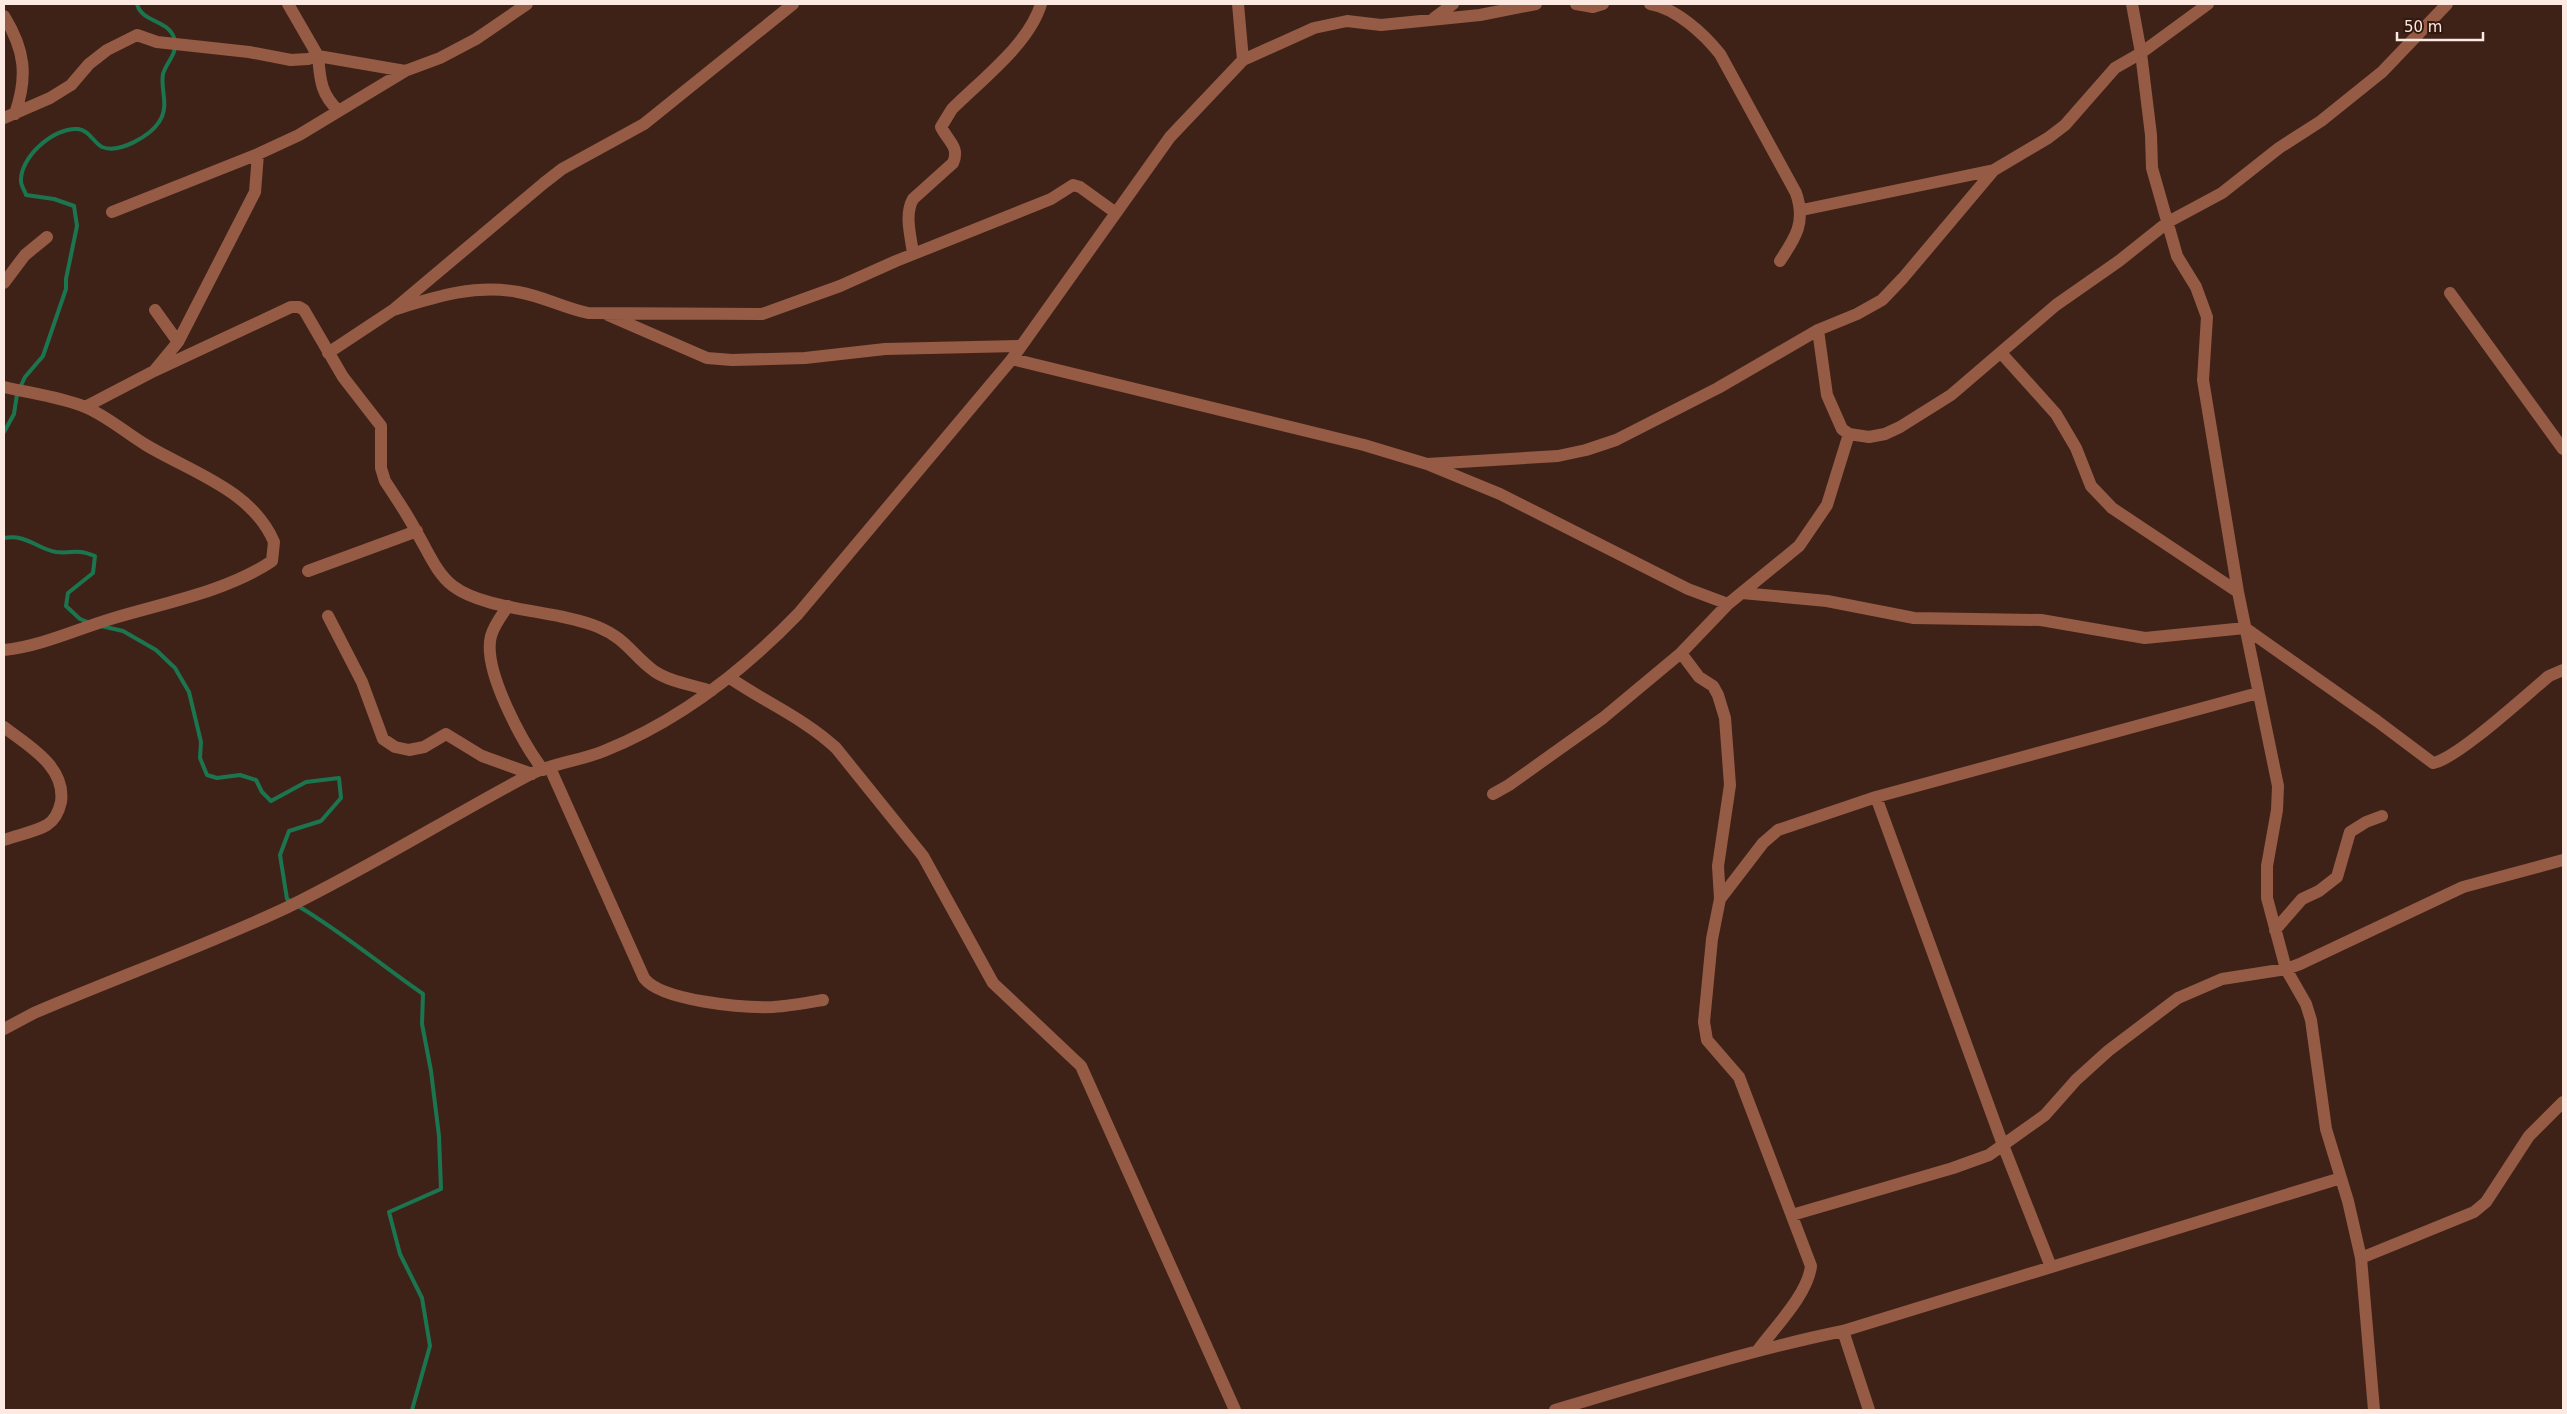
<svg xmlns="http://www.w3.org/2000/svg" width="2567" height="1414" viewBox="0 0 2567 1414" font-family="'DejaVu Sans',sans-serif">
	<rect width="100%" height="100%" fill="#3e2218"/>
	<g fill="none" stroke-linecap="round" stroke-linejoin="round">
		<path stroke="#1b7650" stroke-width="4" d="M4,432L14,414L17,394L25,377L43,356L66,289V279L77,226L74,206L54,199L26,195C25,191 21,186 21,181C20,157 54,127 78,129C89,130 94,143 102,147C119,154 150,136 159,122C170,106 160,89 163,74C166,63 177,54 175,42C172,19 142,24 137,4
			M4,538C27,534 37,549 56,552C74,554 75,548 95,556L93,573L68,593L66,606L80,619L90,623
			M101,626L123,631L156,650L175,668L189,692L201,742L200,758L207,775L217,778L240,775L256,780L262,792L271,801L306,782L339,778L341,798L321,821L289,831L280,855L287,899L292,902
			M298,906C342,932 381,965 423,994L422,1024L431,1071L439,1136L441,1189L389,1212L400,1254L422,1298L430,1346L412,1410"/>
		<path stroke="#965b45" stroke-width="12" d="M288,4L318,56L405,71L440,58L476,39L527,4
			M1238,4L1243,60
			M1576,4L1593,7L1603,4
			M1650,4C1676,8 1704,34 1720,54L1796,193C1806,222 1796,237 1780,261
			M2132,4L2141,53L2151,135L2152,168L2177,256L2196,287L2207,317L2203,380L2238,592L2278,786L2277,810L2267,866V898L2286,969L2306,1004L2311,1020L2326,1129L2348,1201L2361,1258L2374,1410
			M4,16C25,50 28,76 15,114
			M1434,18L1453,4
			M4,118L50,98L71,85L89,64L107,50L137,35L157,42L249,52L291,60L308,59L318,56C320,80 321,95 339,111
			M1802,210L1994,170
			M112,212L258,154L299,135L405,71
			M913,254C911,236 904,215 913,199L953,163C960,147 948,141 941,127L952,109C982,79 1029,44 1041,4
			M4,283L25,255L47,237
			M2450,293L2563,449
			M155,310L178,342
			M393,310C435,297 474,284 518,292C542,296 564,308 588,313L762,314L840,286L896,261L1051,199L1073,185L1080,187L1116,213
			M608,315L707,358L732,360L805,358L885,349L1021,346
			M1818,330L1827,395L1842,429L1849,434L1869,437L1885,434L1900,427L1951,395L2056,305L2119,261L2168,222L2222,193L2279,148L2321,121L2382,72L2447,4
			M328,353L393,310L544,183L562,169L644,124L793,4
			M2002,354L2056,414L2076,448L2091,486L2112,508L2238,592
			M1012,359L1364,445L1427,464L1500,494L1688,589L1728,604
			M154,371L291,307H299L304,310L343,377L381,426V468L385,481C396,498 408,515 417,533C428,551 436,573 453,586C486,611 557,610 598,627C627,639 632,655 654,671C670,682 693,685 711,691
			M4,387C29,393 61,397 85,407C107,416 126,433 146,445C191,472 252,490 274,542L272,561C228,591 164,603 114,618C77,629 42,646 4,650
			M85,407L154,371L178,342L255,192L258,154
			M1427,464L1558,456L1586,450L1616,440L1718,388L1818,330L1857,314L1882,300L1903,278L1994,170L2048,138L2065,125L2115,68L2141,53L2208,4
			M308,571L417,531
			M1742,593L1827,601L1914,618L2041,620L2145,638L2245,628L2377,721L2433,763C2457,759 2526,695 2549,676L2563,670
			M508,606C502,615 494,625 491,636C482,670 523,743 543,770
			M328,616L362,682L383,739L395,747L409,750L424,747L446,734L482,756L532,774
			M1681,653L1699,677L1713,686L1718,695L1725,718L1730,785L1718,866L1720,899L1712,939L1704,1022L1707,1040L1739,1077L1811,1266C1808,1294 1775,1327 1758,1350
			M730,678C765,702 805,719 836,748L923,856L993,983L1081,1066L1235,1410
			M4,727C28,746 66,766 61,802C59,811 55,820 47,825C35,832 17,835 4,840
			M550,768L644,978C661,1001 743,1008 773,1007C790,1006 806,1003 823,1000
			M1493,794L1509,785L1603,718L1681,653L1728,604L1799,546L1827,505L1849,434
			M1876,797L2003,1145L2051,1267
			M1720,899L1763,843L1778,830L1876,797L2258,693
			M2275,930L2302,899L2319,891L2337,877L2350,832L2366,822L2382,816
			M4,1029L34,1013C118,977 205,946 288,907C370,867 448,818 529,775C552,763 580,761 604,751C679,721 743,671 798,614L1012,359L1170,137L1243,60L1314,28L1347,21L1381,25L1480,15L1536,4
			M1792,1215L1953,1168L1989,1155L2045,1115L2076,1080L2108,1051L2178,998L2222,979L2286,969L2300,964L2463,887L2563,860
			M2361,1258L2474,1212L2486,1202L2529,1136L2563,1102
			M1843,1331L1869,1410
			M1555,1410C1651,1382 1745,1351 1843,1331L2341,1178"/>
	</g>
	<rect width="2567" height="1414" fill="none" stroke="#fce9e2" stroke-width="10"/>
	<path d="M2397 32v8h86v-8" fill="none" stroke="#fce9e2" stroke-width="2.5"/>
	<text x="2404" y="32" font-size="15" fill="#fce9e2" stroke="#33180f" stroke-width="4" paint-order="stroke">50 m</text>
</svg>
